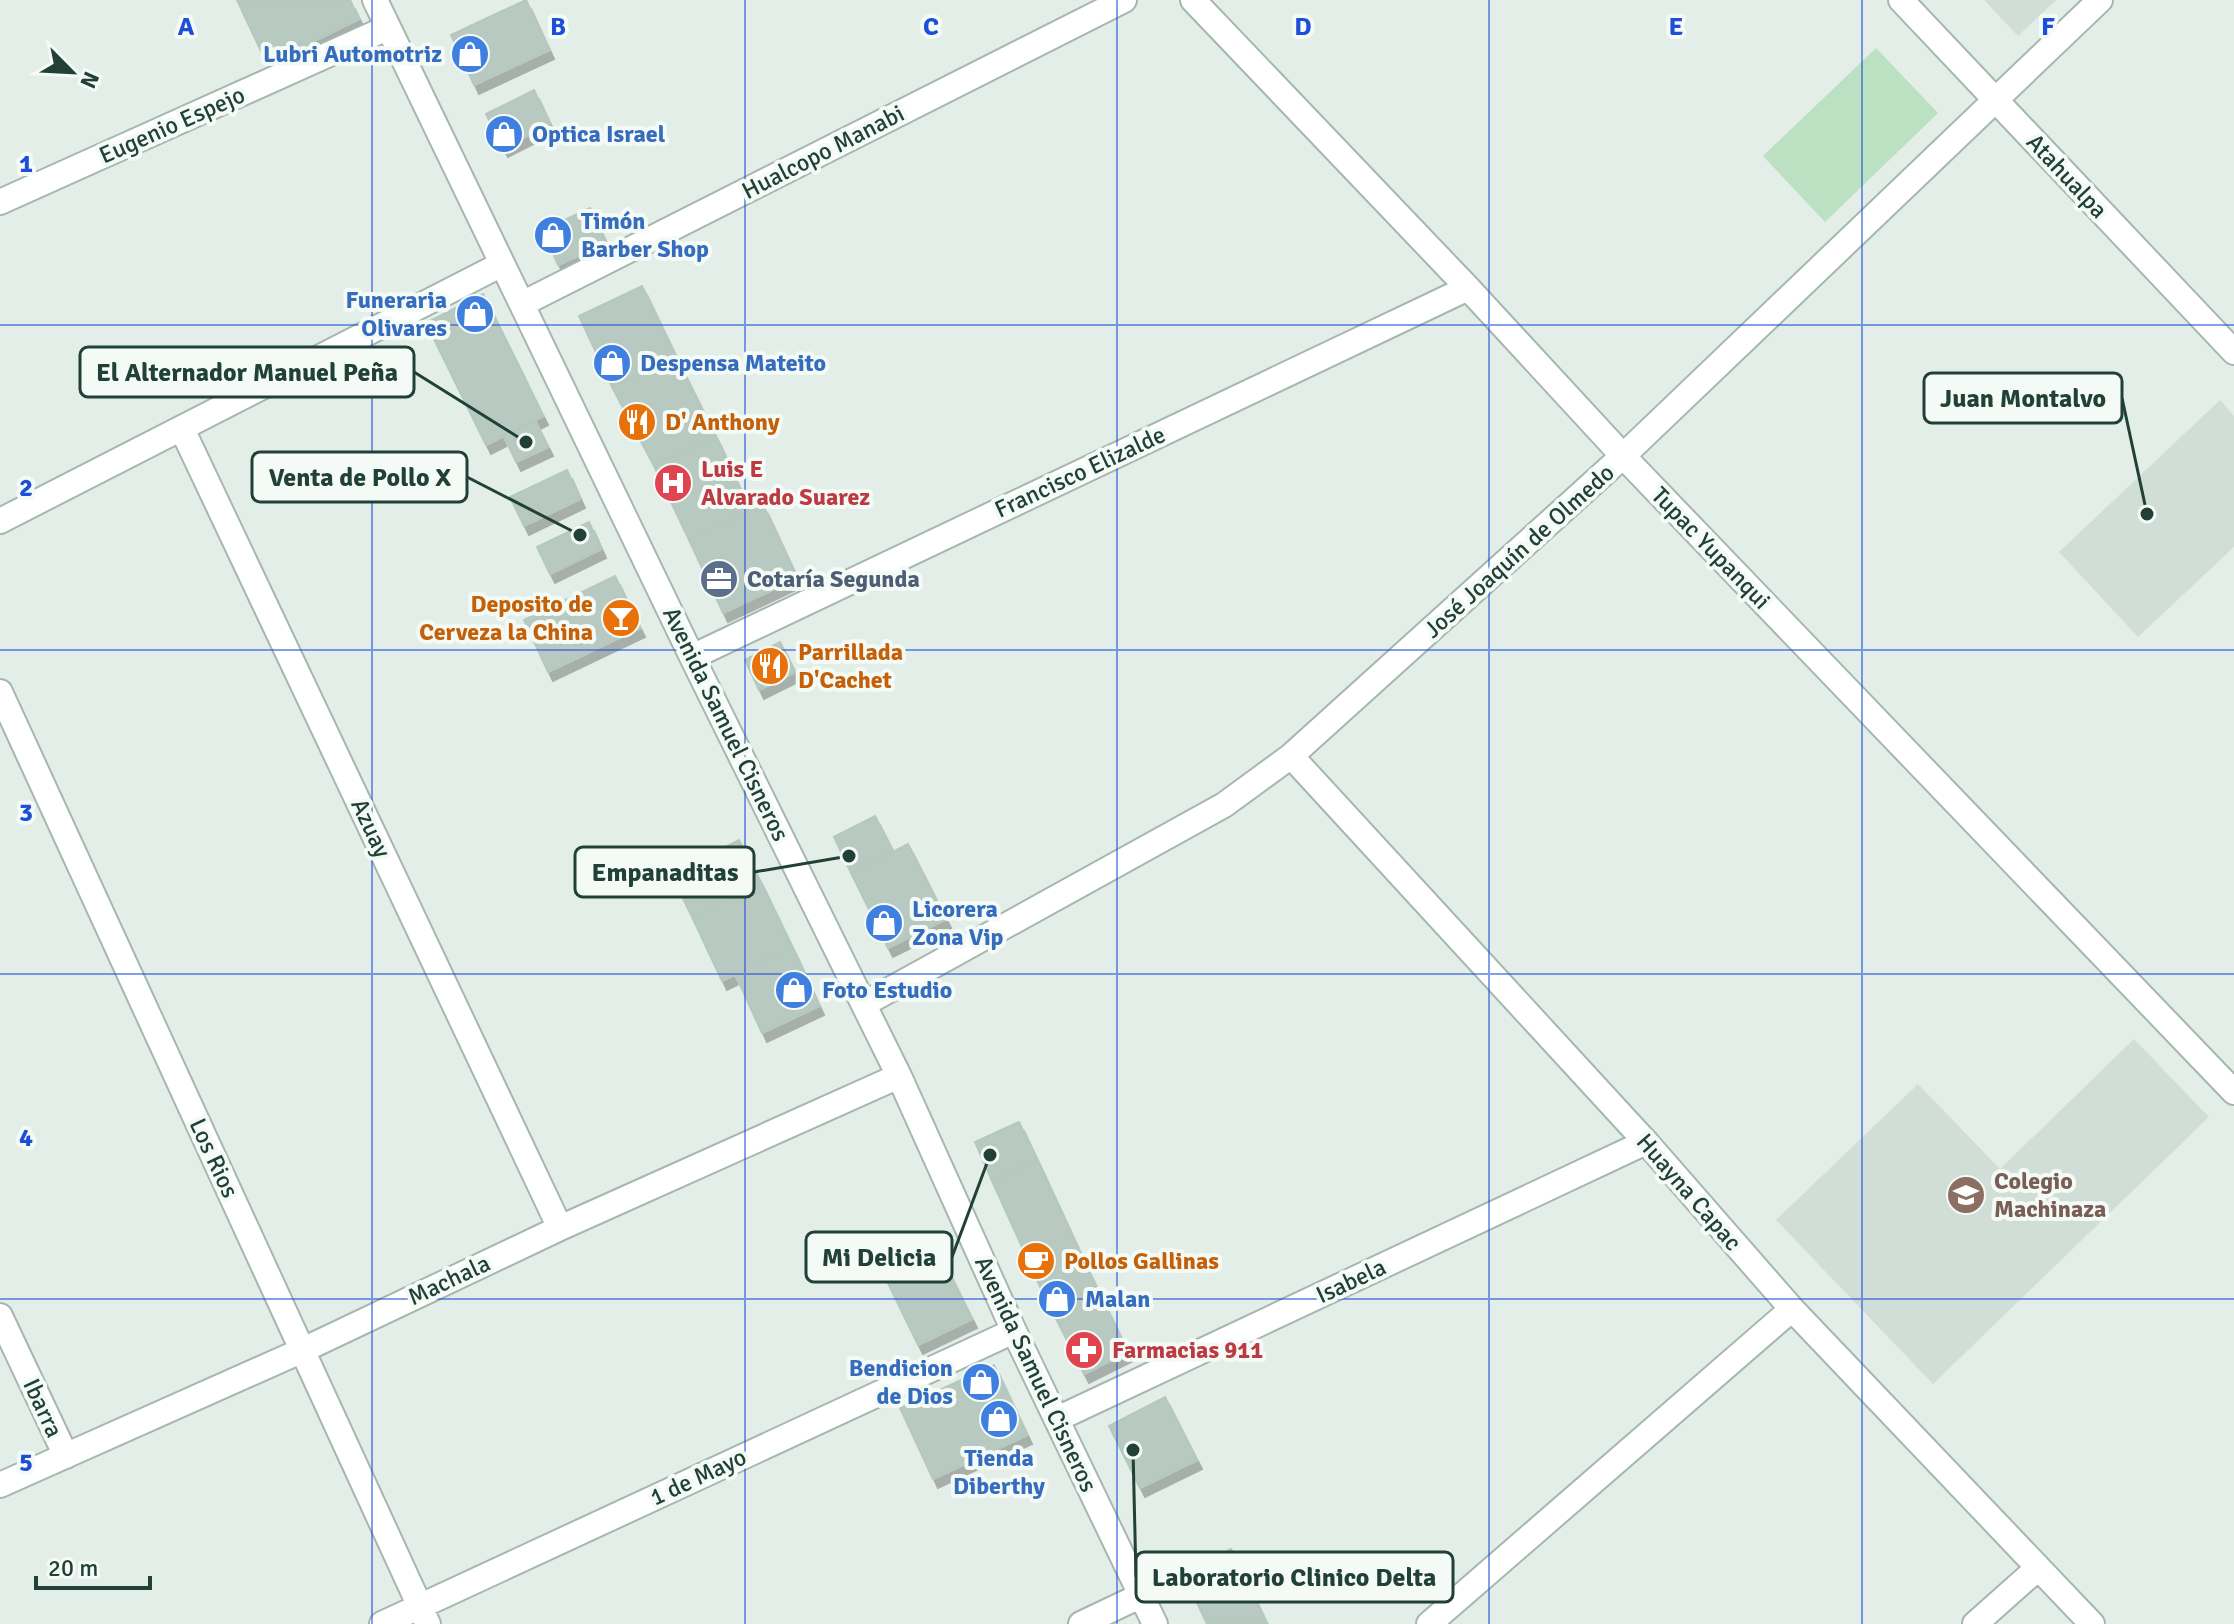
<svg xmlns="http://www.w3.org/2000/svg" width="2234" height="1624" viewBox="0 0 2234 1624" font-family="Signika,sans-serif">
	<defs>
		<filter id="shadow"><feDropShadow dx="5" dy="9" stdDeviation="0" flood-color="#0004"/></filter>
	</defs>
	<rect width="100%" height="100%" fill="#e3eee8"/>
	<path fill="#d1ded7" d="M1984,0H2056L2018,36Z
		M2220,400L2234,416V547L2138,637L2059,552Z
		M2134,1039L2209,1117L1933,1384L1776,1220L1918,1084L2000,1169Z"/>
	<path fill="#bbe0c2" d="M1876,48L1938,113L1825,222L1763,156Z"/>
	<path fill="#b8c9c1" stroke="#b5c8bf" stroke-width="2" filter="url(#shadow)" d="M237,0H350L359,19L267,64Z
		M526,0L549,50L474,85L451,35Z
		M534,90L550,124L503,148L486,114Z
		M590,208L606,243L558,265L543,230Z
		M642,286L676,357L612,387L579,316Z
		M483,294L543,416L486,445L426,323Z
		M676,357L716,437L654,466L612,387Z
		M535,421L548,447L516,462L504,436Z
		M716,437L750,511L689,540L654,466Z
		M567,470L580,499L524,526L510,497Z
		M763,505L797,578L723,613L689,540Z
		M589,522L601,549L550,574L537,547Z
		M615,576L640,628L548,672L524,620Z
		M780,642L795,672L759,690L745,660Z
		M875,816L893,851L851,873L834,837Z
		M739,840L761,883L692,917L671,874Z
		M908,844L946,919L888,948L851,873Z
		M761,883L792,947L722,981L692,917Z
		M792,947L819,1006L762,1033L735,974Z
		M1019,1122L1037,1160L992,1181L975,1142Z
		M1037,1160L1087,1268L1042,1291L992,1181Z
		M937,1248L972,1319L918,1345L884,1275Z
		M1087,1268L1128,1352L1084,1374L1042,1291Z
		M994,1365L1027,1435L933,1479L900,1408Z
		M1165,1397L1197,1460L1140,1488L1109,1426Z
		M1231,1549L1267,1624H1207L1183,1573Z"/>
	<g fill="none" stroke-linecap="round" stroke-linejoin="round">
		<defs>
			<path id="minor" d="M375,0L692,657L899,1076L1014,1331L1155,1624
				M1193,0L1468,288L1623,456L2234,1092
				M1901,0L2234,352
				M0,202L387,28
				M522,304L1124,0
				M182,429L560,1228
				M0,521L502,264
				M692,657L1468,288
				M0,692L428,1624
				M1291,756L1646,1142L1792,1309L2092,1624
				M864,1004L1224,805L1291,756L1623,456L2100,0
				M0,1316L66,1456
				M1057,1419L1646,1142
				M0,1485L303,1350L560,1228L899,1076
				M382,1624L1014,1331
				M1081,1624L1142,1595
				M1429,1624L1792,1309
				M1975,1624L2038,1568"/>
		</defs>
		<use href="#minor" stroke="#a5b7af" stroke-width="28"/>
		<use href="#minor" stroke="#fff" stroke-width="24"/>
	</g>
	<path fill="none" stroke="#1d4ed8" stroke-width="2" stroke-opacity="0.55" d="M372,0V1624M745,0V1624M1117,0V1624M1489,0V1624M1862,0V1624M0,325H2234M0,650H2234M0,974H2234M0,1299H2234"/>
	<defs>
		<symbol id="shop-disc" viewBox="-11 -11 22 22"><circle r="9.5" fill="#3f7fe0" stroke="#f4faf6"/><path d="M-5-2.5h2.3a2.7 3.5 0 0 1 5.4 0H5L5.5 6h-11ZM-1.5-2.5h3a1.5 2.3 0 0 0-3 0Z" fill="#fff"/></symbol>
		<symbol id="restaurant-disc" viewBox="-11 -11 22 22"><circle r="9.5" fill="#e8710a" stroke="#f4faf6"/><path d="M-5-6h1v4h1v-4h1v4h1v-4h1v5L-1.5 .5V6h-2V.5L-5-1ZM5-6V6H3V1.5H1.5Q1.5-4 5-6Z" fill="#fff"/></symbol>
		<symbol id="hospital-disc" viewBox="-11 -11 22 22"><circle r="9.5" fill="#e0444e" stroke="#f4faf6"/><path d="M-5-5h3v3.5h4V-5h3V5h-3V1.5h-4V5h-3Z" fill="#fff"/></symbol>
		<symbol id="office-disc" viewBox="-11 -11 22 22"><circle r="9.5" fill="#5c6f8a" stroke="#f4faf6"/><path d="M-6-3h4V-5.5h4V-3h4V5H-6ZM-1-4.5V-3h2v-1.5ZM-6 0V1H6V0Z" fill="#fff"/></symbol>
		<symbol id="bar-disc" viewBox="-11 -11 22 22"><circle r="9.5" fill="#e8710a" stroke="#f4faf6"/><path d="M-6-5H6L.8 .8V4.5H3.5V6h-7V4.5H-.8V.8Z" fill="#fff"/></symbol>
		<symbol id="school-disc" viewBox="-11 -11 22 22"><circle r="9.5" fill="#8d6e63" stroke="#f4faf6"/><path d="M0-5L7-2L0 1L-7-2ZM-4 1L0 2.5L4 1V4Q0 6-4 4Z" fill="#fff"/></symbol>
		<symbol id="cafe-disc" viewBox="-11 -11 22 22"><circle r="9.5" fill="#e8710a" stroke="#f4faf6"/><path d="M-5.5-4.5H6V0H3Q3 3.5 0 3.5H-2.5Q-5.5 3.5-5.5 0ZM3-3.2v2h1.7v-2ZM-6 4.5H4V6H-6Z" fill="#fff"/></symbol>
		<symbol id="pharmacy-disc" viewBox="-11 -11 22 22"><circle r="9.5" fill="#e0444e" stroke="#f4faf6"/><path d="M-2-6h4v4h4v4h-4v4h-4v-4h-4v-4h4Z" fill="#fff"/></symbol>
	</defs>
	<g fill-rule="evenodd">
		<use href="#shop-disc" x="448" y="32" width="44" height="44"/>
		<use href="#shop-disc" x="482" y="112" width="44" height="44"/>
		<use href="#shop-disc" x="531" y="213" width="44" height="44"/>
		<use href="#shop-disc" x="453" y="292" width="44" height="44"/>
		<use href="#shop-disc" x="590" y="341" width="44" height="44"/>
		<use href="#restaurant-disc" x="615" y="400" width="44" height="44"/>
		<use href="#hospital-disc" x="651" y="461" width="44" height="44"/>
		<use href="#office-disc" x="697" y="557" width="44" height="44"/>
		<use href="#bar-disc" x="599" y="596" width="44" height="44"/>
		<use href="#restaurant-disc" x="748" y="644" width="44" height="44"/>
		<use href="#shop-disc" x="862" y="901" width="44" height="44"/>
		<use href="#shop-disc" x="772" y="968" width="44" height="44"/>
		<use href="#school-disc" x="1944" y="1173" width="44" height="44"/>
		<use href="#cafe-disc" x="1014" y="1239" width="44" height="44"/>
		<use href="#shop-disc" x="1035" y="1277" width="44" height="44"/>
		<use href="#pharmacy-disc" x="1062" y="1328" width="44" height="44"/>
		<use href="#shop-disc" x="959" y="1360" width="44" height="44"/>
		<use href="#shop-disc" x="977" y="1397" width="44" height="44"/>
	</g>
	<g text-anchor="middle" stroke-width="8" stroke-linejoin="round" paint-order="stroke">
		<g font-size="24" font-weight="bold" fill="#366cbe" stroke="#f4faf6" text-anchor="start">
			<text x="442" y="62" text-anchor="end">Lubri Automotriz</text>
			<text x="532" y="142">Optica Israel</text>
			<text x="581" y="229">Timón<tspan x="581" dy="28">Barber Shop</tspan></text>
			<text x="447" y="308" text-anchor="end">Funeraria<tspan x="447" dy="28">Olivares</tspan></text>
			<text x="640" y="371">Despensa Mateito</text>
			<text x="912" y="917">Licorera<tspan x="912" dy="28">Zona Vip</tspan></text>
			<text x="822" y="998">Foto Estudio</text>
			<text x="1085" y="1307">Malan</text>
			<text x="953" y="1376" text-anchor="end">Bendicion<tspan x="953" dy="28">de Dios</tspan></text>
			<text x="999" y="1466" text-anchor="middle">Tienda<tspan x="999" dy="28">Diberthy</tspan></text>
		</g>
		<g font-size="24" fill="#214136" stroke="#f4faf6">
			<text transform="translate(172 125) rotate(-24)" y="8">Eugenio Espejo</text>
			<text transform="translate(823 152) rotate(-27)" y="8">Hualcopo Manabi</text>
			<text transform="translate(2067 176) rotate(47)" y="8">Atahualpa</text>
			<text transform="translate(1080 472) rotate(-25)" y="8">Francisco Elizalde</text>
			<text transform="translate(1711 548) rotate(46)" y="8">Tupac Yupanqui</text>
			<text transform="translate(1519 551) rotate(-42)" y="8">José Joaquín de Olmedo</text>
			<text transform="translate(726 724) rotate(64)" y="8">Avenida Samuel Cisneros</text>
			<text transform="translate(371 828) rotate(65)" y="8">Azuay</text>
			<text transform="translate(214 1158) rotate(65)" y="8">Los Rios</text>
			<text transform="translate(1689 1192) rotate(49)" y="8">Huayna Capac</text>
			<text transform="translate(449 1280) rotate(-25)" y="8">Machala</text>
			<text transform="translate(1351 1281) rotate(-25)" y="8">Isabela</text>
			<text transform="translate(1036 1374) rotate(65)" y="8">Avenida Samuel Cisneros</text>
			<text transform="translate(43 1408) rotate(65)" y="8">Ibarra</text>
			<text transform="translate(698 1477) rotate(-25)" y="8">1 de Mayo</text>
		</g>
		<g font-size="24" font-weight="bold" fill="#c56008" stroke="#f4faf6" text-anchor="start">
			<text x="665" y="430">D' Anthony</text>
			<text x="593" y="612" text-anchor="end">Deposito de<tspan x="593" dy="28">Cerveza la China</tspan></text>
			<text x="798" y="660">Parrillada<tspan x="798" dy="28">D'Cachet</tspan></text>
			<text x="1064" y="1269">Pollos Gallinas</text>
		</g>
		<g font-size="24" font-weight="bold" fill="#be3a42" stroke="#f4faf6" text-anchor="start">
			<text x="701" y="477">Luis E<tspan x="701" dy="28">Alvarado Suarez</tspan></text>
			<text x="1112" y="1358">Farmacias 911</text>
		</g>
		<g font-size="24" font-weight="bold" fill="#4e5e75" stroke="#f4faf6" text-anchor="start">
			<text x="747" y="587">Cotaría Segunda</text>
		</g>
		<g font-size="24" font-weight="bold" fill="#785e54" stroke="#f4faf6" text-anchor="start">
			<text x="1994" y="1189">Colegio<tspan x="1994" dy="28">Machinaza</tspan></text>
		</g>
	</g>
	<g font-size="26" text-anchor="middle" font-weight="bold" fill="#1d4ed8" stroke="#f4faf6" stroke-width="8" stroke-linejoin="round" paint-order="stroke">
		<text x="186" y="35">A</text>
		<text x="558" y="35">B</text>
		<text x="931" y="35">C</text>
		<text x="1303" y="35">D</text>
		<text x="1676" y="35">E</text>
		<text x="2048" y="35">F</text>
		<text x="26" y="172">1</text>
		<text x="26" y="496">2</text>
		<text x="26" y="821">3</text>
		<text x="26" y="1146">4</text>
		<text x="26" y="1471">5</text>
	</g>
	<path fill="none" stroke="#214136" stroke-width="3" d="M526 442L414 372M2147 514L2122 398M580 535L467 477M849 856L754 872M990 1155L952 1257M1133 1450L1136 1577"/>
	<g fill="#214136" stroke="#f4faf6" stroke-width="3">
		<circle cx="526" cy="442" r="8"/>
		<circle cx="2147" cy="514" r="8"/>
		<circle cx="580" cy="535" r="8"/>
		<circle cx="849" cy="856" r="8"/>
		<circle cx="990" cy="1155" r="8"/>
		<circle cx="1133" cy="1450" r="8"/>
	</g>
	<g fill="#f4faf6" stroke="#214136" stroke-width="3">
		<rect x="80" y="347" width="334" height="50" rx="8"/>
		<rect x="1924" y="373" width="198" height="50" rx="8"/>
		<rect x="252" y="452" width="215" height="50" rx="8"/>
		<rect x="575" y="847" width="179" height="50" rx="8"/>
		<rect x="806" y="1232" width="146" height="50" rx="8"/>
		<rect x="1136" y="1552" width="317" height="50" rx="8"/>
	</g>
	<g font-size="26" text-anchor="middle" font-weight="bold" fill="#214136">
		<text x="247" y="381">El Alternador Manuel Peña</text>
		<text x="2023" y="407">Juan Montalvo</text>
		<text x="360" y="486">Venta de Pollo X</text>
		<text x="665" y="881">Empanaditas</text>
		<text x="879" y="1266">Mi Delicia</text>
		<text x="1294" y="1586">Laboratorio Clinico Delta</text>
	</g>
	<g transform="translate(72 72) rotate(114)" stroke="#f4faf6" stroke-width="6" paint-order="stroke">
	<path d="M0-6L14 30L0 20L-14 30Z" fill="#214136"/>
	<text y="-12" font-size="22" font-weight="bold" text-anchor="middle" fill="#214136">N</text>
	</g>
	<path d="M36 1576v12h114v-12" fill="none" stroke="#214136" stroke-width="4"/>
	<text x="48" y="1576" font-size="24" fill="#214136" stroke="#f4faf6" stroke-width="6" paint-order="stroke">20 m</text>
</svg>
